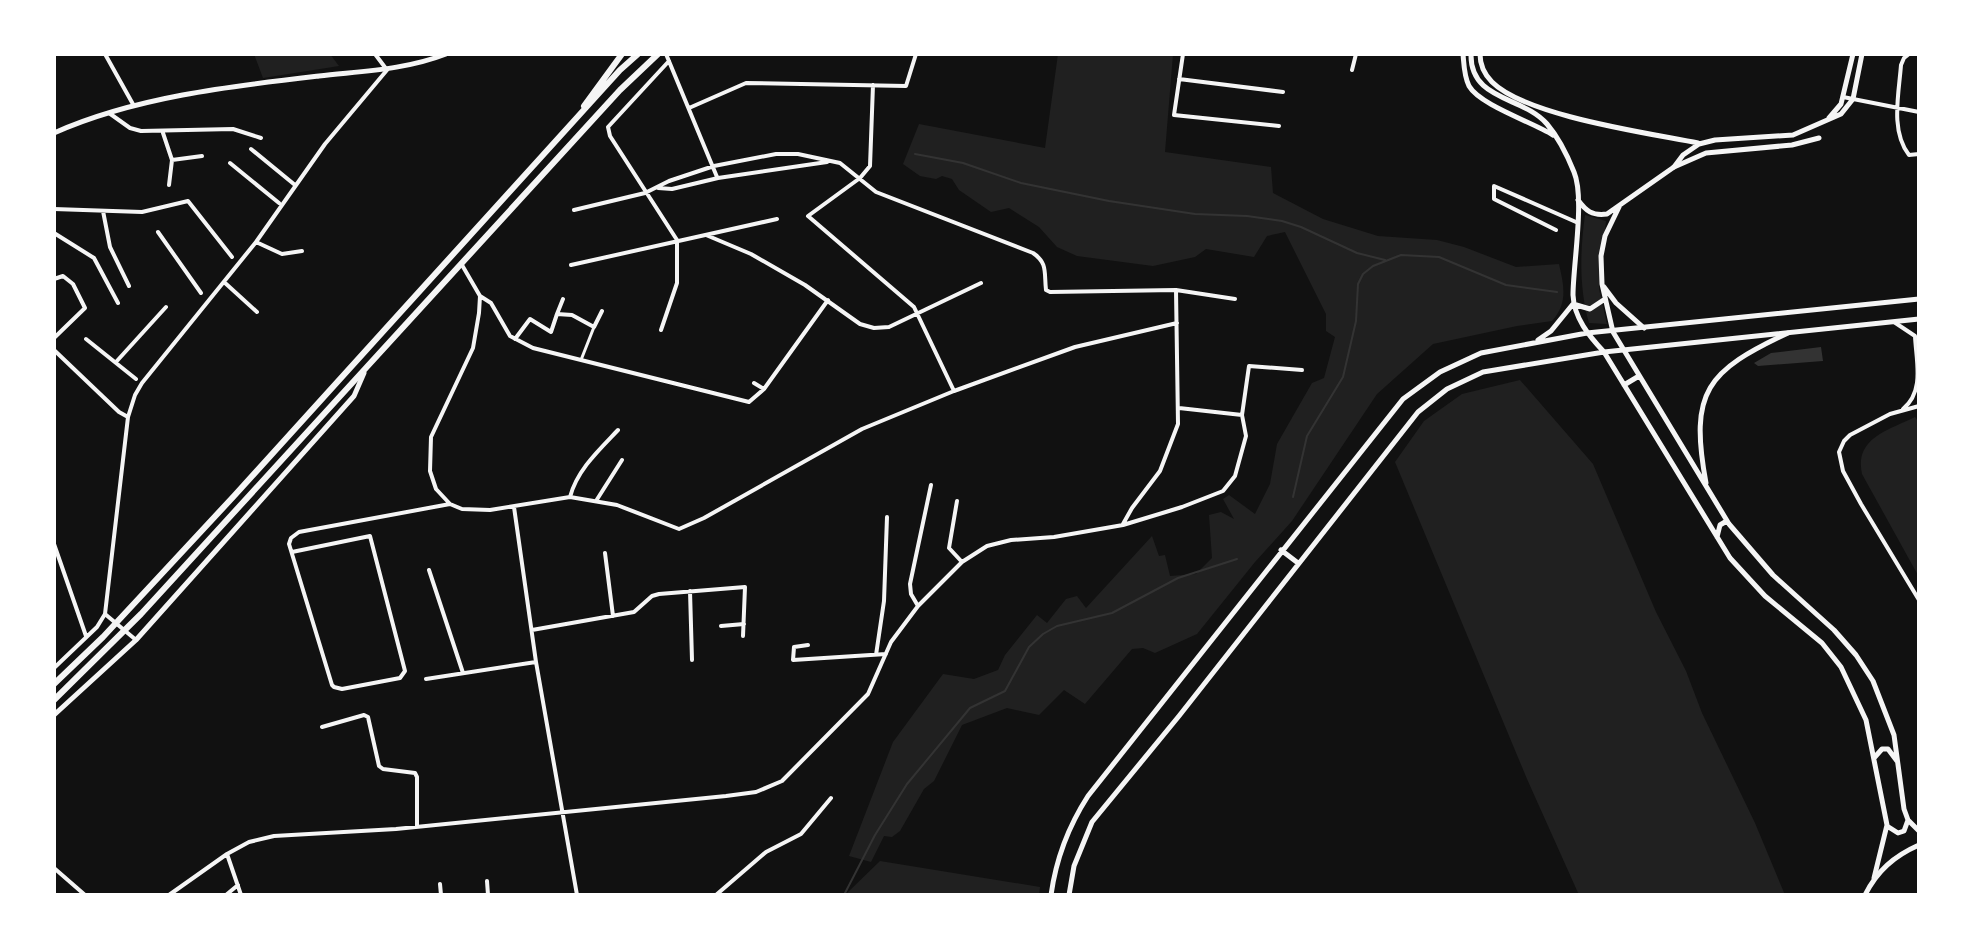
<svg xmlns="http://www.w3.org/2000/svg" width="1973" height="949" viewBox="0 0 1973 949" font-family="Literata,serif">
	<rect width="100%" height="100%" fill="#111"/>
	<path fill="#202020" d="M254,54H330L339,66L263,78Z
		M1058,54H1173L1165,152L1271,167L1273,193L1323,219L1378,236L1437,240L1464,247L1516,267L1559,264C1564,286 1568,303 1552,321L1517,326L1433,344L1377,394L1292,521L1255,562L1197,634L1155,653L1143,648L1132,649L1085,704L1064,690L1039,715L1007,708L962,725L934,781L924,789L900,831L892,837L884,836L871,862L849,856L893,742L943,674L974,679L998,670L1005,655L1037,615L1047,623L1066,599L1077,596L1086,608L1152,536L1159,556L1165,555L1170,576L1196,574L1212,558L1209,515L1221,512L1234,519L1223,499L1229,495L1255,514L1270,484L1277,444L1312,383L1324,378L1335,337L1326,331V314L1285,232L1267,236L1254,257L1206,249L1195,257L1153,266L1077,256L1057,247L1039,227L1009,208L991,212L959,190L952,179L942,176L936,179L920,176L903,164L919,124L1045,148Z
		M1585,215L1606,221L1599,289L1607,324L1589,323C1579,288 1580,251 1585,215Z
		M1520,380L1593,464L1656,612L1686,671L1702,713L1755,823L1785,895H1579L1527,779L1395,462L1424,421L1462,394Z
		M1915,417L1919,422V577L1862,474C1854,438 1889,430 1915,417Z
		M880,861L1040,887L1039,895H845Z"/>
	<path fill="#333" d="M1821,347L1823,361L1758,366L1754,363L1771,353Z"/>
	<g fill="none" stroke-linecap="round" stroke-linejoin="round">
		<path stroke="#333" stroke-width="2" d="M915,154L963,163L1021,183L1109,201L1195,214L1247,216L1282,221L1301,227L1357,253L1385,260
			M1293,497L1307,436L1343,377L1356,321L1358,284L1363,274L1373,266L1401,255L1439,257L1506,285L1557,292
			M844,895L875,835L907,784L970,708L1005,691L1029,647L1043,634L1057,626L1112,613L1178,578L1237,559"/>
		<path stroke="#f5f5f5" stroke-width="3" d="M581,360L594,327"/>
		<path stroke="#f5f5f5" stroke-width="4" d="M105,54L134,106
			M666,54L717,177
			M1183,54L1174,115L1279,126
			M1909,54L1904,58L1901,65C1899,93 1890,131 1909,155L1919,154
			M1352,70L1356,54
			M1179,79L1283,92
			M873,85L870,166L860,178L808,216L914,307L954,391
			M1843,97L1919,112
			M689,108L746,83L906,86L916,54
			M109,113L130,128L141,131L233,129L261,138
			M163,133L172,160L169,185
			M251,149L295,185
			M172,160L202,156
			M230,163L279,203
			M658,188L672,189L718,178L827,162
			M54,209L142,212L188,201L232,257
			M574,210L645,193L669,181L714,166L776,154H798L840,163L876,192L1033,253C1048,263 1044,273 1046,290L1050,292L1176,290L1235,299
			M103,211L110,247L129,286
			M1556,230L1494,199V186L1576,222
			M158,232L201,293
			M54,233L94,258L118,303
			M706,235L751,254L805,285L860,324L874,328L889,327L981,283
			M256,242L282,254L302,251
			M462,265L480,296L479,313L473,348L431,437L430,471L436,489L450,504L462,509L490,510L570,497L617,505L679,529L704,518L862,429L954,391L1075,347L1177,323
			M571,265L777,219
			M54,279L63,276L73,284L85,308L54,338
			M224,282L257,312
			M480,296L491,303L510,336L533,348L749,402L764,389L828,300
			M557,314L563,299
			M1894,322L1915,336C1916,361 1925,391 1903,409
			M661,330L677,283V240L610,136L608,127L669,61
			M86,339L136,379
			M515,339L530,319L551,332L557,314L572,315L594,327L602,311
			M54,350L119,412L128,417L105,614L97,627L54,668
			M116,362L166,307
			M754,383L764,389
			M1919,406L1890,414L1850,435L1844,441L1839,452L1843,471L1861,504L1919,600
			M1179,408L1242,415
			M128,417L135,395L142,383L256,242L325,144L387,70L375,54
			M570,497C577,470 599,450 618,430
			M596,501L622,460
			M957,501L949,548L962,562
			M514,507L536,662L577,895
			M1123,524L1132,508L1160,471L1178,424L1176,290
			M54,544L86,636
			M292,552L370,536L405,671L400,678L342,689L334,687L332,685L289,544L291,538L299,532L450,504
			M605,553L613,616
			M429,570L463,673
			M690,591L692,660
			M918,606L911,594L910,584L931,485
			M105,614L136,640
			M721,626L744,624
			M532,630L634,612L652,596L659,594L745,587L743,636
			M808,645L794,647L793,660L886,654
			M876,655L884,601L887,517
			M426,679L536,662
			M322,727L364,715L368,717L379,766L383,769L415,773L417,777V827
			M227,854L241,895
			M54,868L85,895
			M487,881L488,895
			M440,884L441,895
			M169,895L227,854L249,842L274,836L396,829L726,796L756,792L782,781L868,694L891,642L918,606L962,562L987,546L1011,540L1054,537L1123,525L1182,507L1223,491L1235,476L1246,436L1242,415L1249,366L1302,370
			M226,895L238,885
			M716,895L766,852L801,834L831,798"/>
		<path stroke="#f5f5f5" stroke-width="5" d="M1463,54C1464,65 1464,76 1469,86C1480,105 1532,122 1553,135
			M1471,54C1470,101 1523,96 1547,124C1558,137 1568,157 1574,172C1585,198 1573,265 1573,295C1574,318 1589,336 1604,352L1730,558L1765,596L1822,643L1841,667L1866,720L1887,825L1874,878
			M1480,54C1480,65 1484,74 1492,82C1526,116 1648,133 1698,143
			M1829,118L1841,104L1853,54
			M1578,200C1586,211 1592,216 1607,214L1674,167L1683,155L1699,144L1715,140L1793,135L1841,114L1853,99L1862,54
			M1619,207L1605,236L1601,256L1602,284L1613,332L1729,524L1773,575L1834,630L1856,655L1873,681L1894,735L1904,809L1908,820L1919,831
			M1604,287L1616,303L1644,328
			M1538,340L1551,331L1573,304L1590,309L1605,299
			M1624,385L1639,376
			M1706,483C1689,391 1707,371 1788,333
			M1717,537L1720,525L1725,522L1728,523
			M1281,550L1298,563
			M54,715L136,640L354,396L364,373
			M1874,758L1882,749H1888L1897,761
			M1887,826L1898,833L1904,831L1908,820
			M1051,895C1056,859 1068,827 1088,796L1403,399L1440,372L1481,353L1587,333
			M1069,895L1074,866L1092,822L1179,716L1418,412L1447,389L1483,372L1604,352"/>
		<path stroke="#f5f5f5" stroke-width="5" d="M54,133C134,97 232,86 319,76C362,71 405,70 446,54
			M1674,167L1706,153L1792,145L1819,138
			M1587,333L1919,299
			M1604,352L1919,319
			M1865,895C1877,871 1894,856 1919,845"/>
		<path stroke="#f5f5f5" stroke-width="6" d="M584,106L622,54
			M54,684L103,637L234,496L620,70L638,54
			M54,700L141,614L620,90L658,54"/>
	</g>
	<rect width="1973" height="949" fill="none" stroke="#ffffff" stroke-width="112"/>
</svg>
